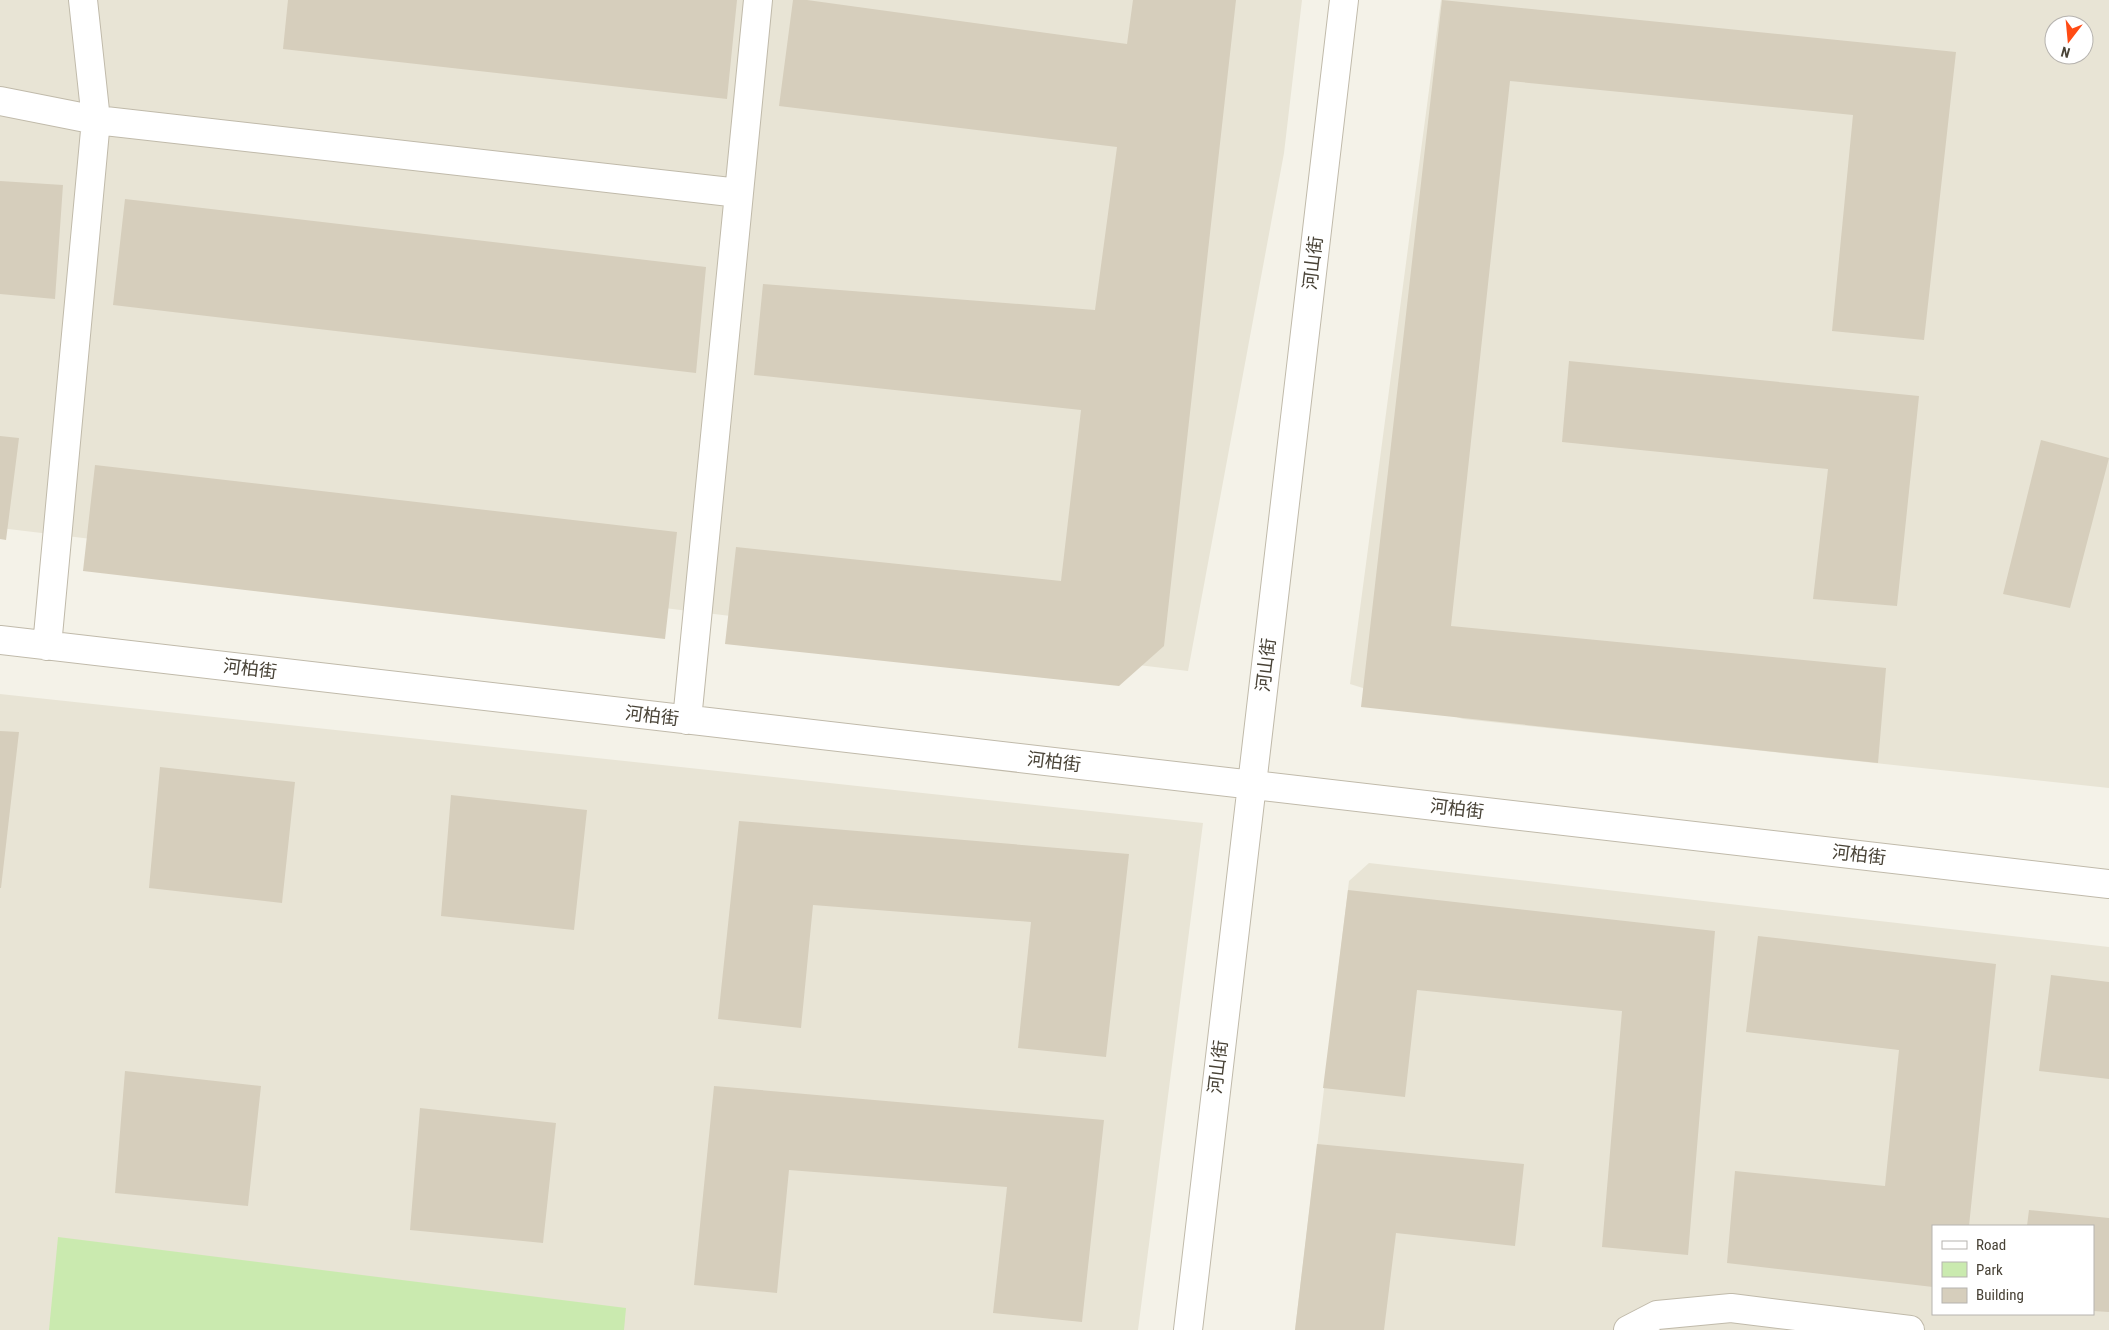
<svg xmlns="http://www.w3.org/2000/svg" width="2109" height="1330" viewBox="0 0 2109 1330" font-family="'Roboto Condensed','Noto Sans SC',sans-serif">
	<rect width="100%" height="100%" fill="#f4f2e8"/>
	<path fill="#e8e4d5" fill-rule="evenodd" d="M0,0H1302L1284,153L1188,671L0,528Z
		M1441,0H2109V788L1463,719L1350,684ZM2054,25H2084V55H2054Z
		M0,694L1203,823L1138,1330H0Z
		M1369,863L2109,947V1330H1295L1349,881ZM1933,1226H2093V1314H1933Z"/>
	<path fill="#caeaaf" d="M58,1237L626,1308L624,1330H49Z"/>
	<path fill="#d6cebc" d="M288,0H737L727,99L283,49Z
		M793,0H807L1127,44L1133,0H1236L1164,646L1119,686L725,644L736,547L1061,581L1081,410L754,375L763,284L1095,310L1117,147L779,106Z
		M1442,0L1956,52L1924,340L1832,331L1853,115L1510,81L1451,626L1886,668L1878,763L1361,707Z
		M0,181L63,185L55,299L0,294Z
		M125,199L706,267L696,373L113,305Z
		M1569,361L1919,396L1897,606L1813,599L1828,469L1562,442Z
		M0,436L19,438L6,540L0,539Z
		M2041,440L2109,458L2070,608L2003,594Z
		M95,465L677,532L665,639L83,571Z
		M0,731L19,732L1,888H0Z
		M160,767L295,782L282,903L149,888Z
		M451,795L587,810L574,930L441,916Z
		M739,821L1129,854L1106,1057L1018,1048L1031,922L813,905L801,1028L718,1019Z
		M1348,890L1715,931L1688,1255L1602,1247L1622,1011L1417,990L1405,1097L1323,1088Z
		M1758,936L1996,964L1969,1226H1933V1287L1727,1263L1735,1171L1885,1186L1899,1050L1746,1032Z
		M2051,975L2109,982V1079L2039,1071Z
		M125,1071L261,1086L248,1206L115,1193Z
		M714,1086L1104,1120L1082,1322L993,1313L1007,1187L789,1170L777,1293L694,1285Z
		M420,1108L556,1123L543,1243L410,1230Z
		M1317,1144L1524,1164L1515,1246L1396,1233L1384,1330H1295Z
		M2029,1210L2109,1218V1312L2093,1311V1226H2027Z"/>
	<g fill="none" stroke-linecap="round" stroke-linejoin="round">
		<defs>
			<path id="minor" d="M0,101L96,120L83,0
				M0,640L2109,884
				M47,646L96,120L739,193L758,0
				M687,720L739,193
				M1188,1330L1344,0
				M1628,1330L1657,1315L1731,1308L1910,1330"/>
		</defs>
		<use href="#minor" stroke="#c0baaa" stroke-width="30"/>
		<use href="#minor" stroke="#fff" stroke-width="28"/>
	</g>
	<g text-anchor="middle" stroke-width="4.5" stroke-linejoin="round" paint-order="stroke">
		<g font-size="18" fill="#484236" stroke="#fff">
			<text transform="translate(1313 263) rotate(-83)" y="6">河山街</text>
			<text transform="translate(1266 665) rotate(-83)" y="6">河山街</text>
			<text transform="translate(250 669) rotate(7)" y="6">河柏街</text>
			<text transform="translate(652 716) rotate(7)" y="6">河柏街</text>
			<text transform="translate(1054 762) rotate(7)" y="6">河柏街</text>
			<text transform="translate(1457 809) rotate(7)" y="6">河柏街</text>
			<text transform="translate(1859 855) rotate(7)" y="6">河柏街</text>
			<text transform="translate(1218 1067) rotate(-83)" y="6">河山街</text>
		</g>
	</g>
	<rect x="1932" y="1225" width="162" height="90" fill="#ffffff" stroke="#b6b3af"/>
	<rect x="1942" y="1241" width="25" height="8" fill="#ffffff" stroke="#b6b3af"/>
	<text x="1976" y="1250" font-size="15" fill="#484236">Road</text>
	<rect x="1942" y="1262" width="25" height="15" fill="#caeaaf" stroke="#b6b3af"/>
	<text x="1976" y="1275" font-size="15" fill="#484236">Park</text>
	<rect x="1942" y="1288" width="25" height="15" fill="#d6cebc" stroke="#b6b3af"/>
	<text x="1976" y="1300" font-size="15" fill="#484236">Building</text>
	<g transform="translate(2069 40) rotate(196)"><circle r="24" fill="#ffffff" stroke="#b6b3af"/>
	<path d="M0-4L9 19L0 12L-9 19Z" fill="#ff4b14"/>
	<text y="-8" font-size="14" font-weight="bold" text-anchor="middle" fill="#484236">N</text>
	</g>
</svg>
